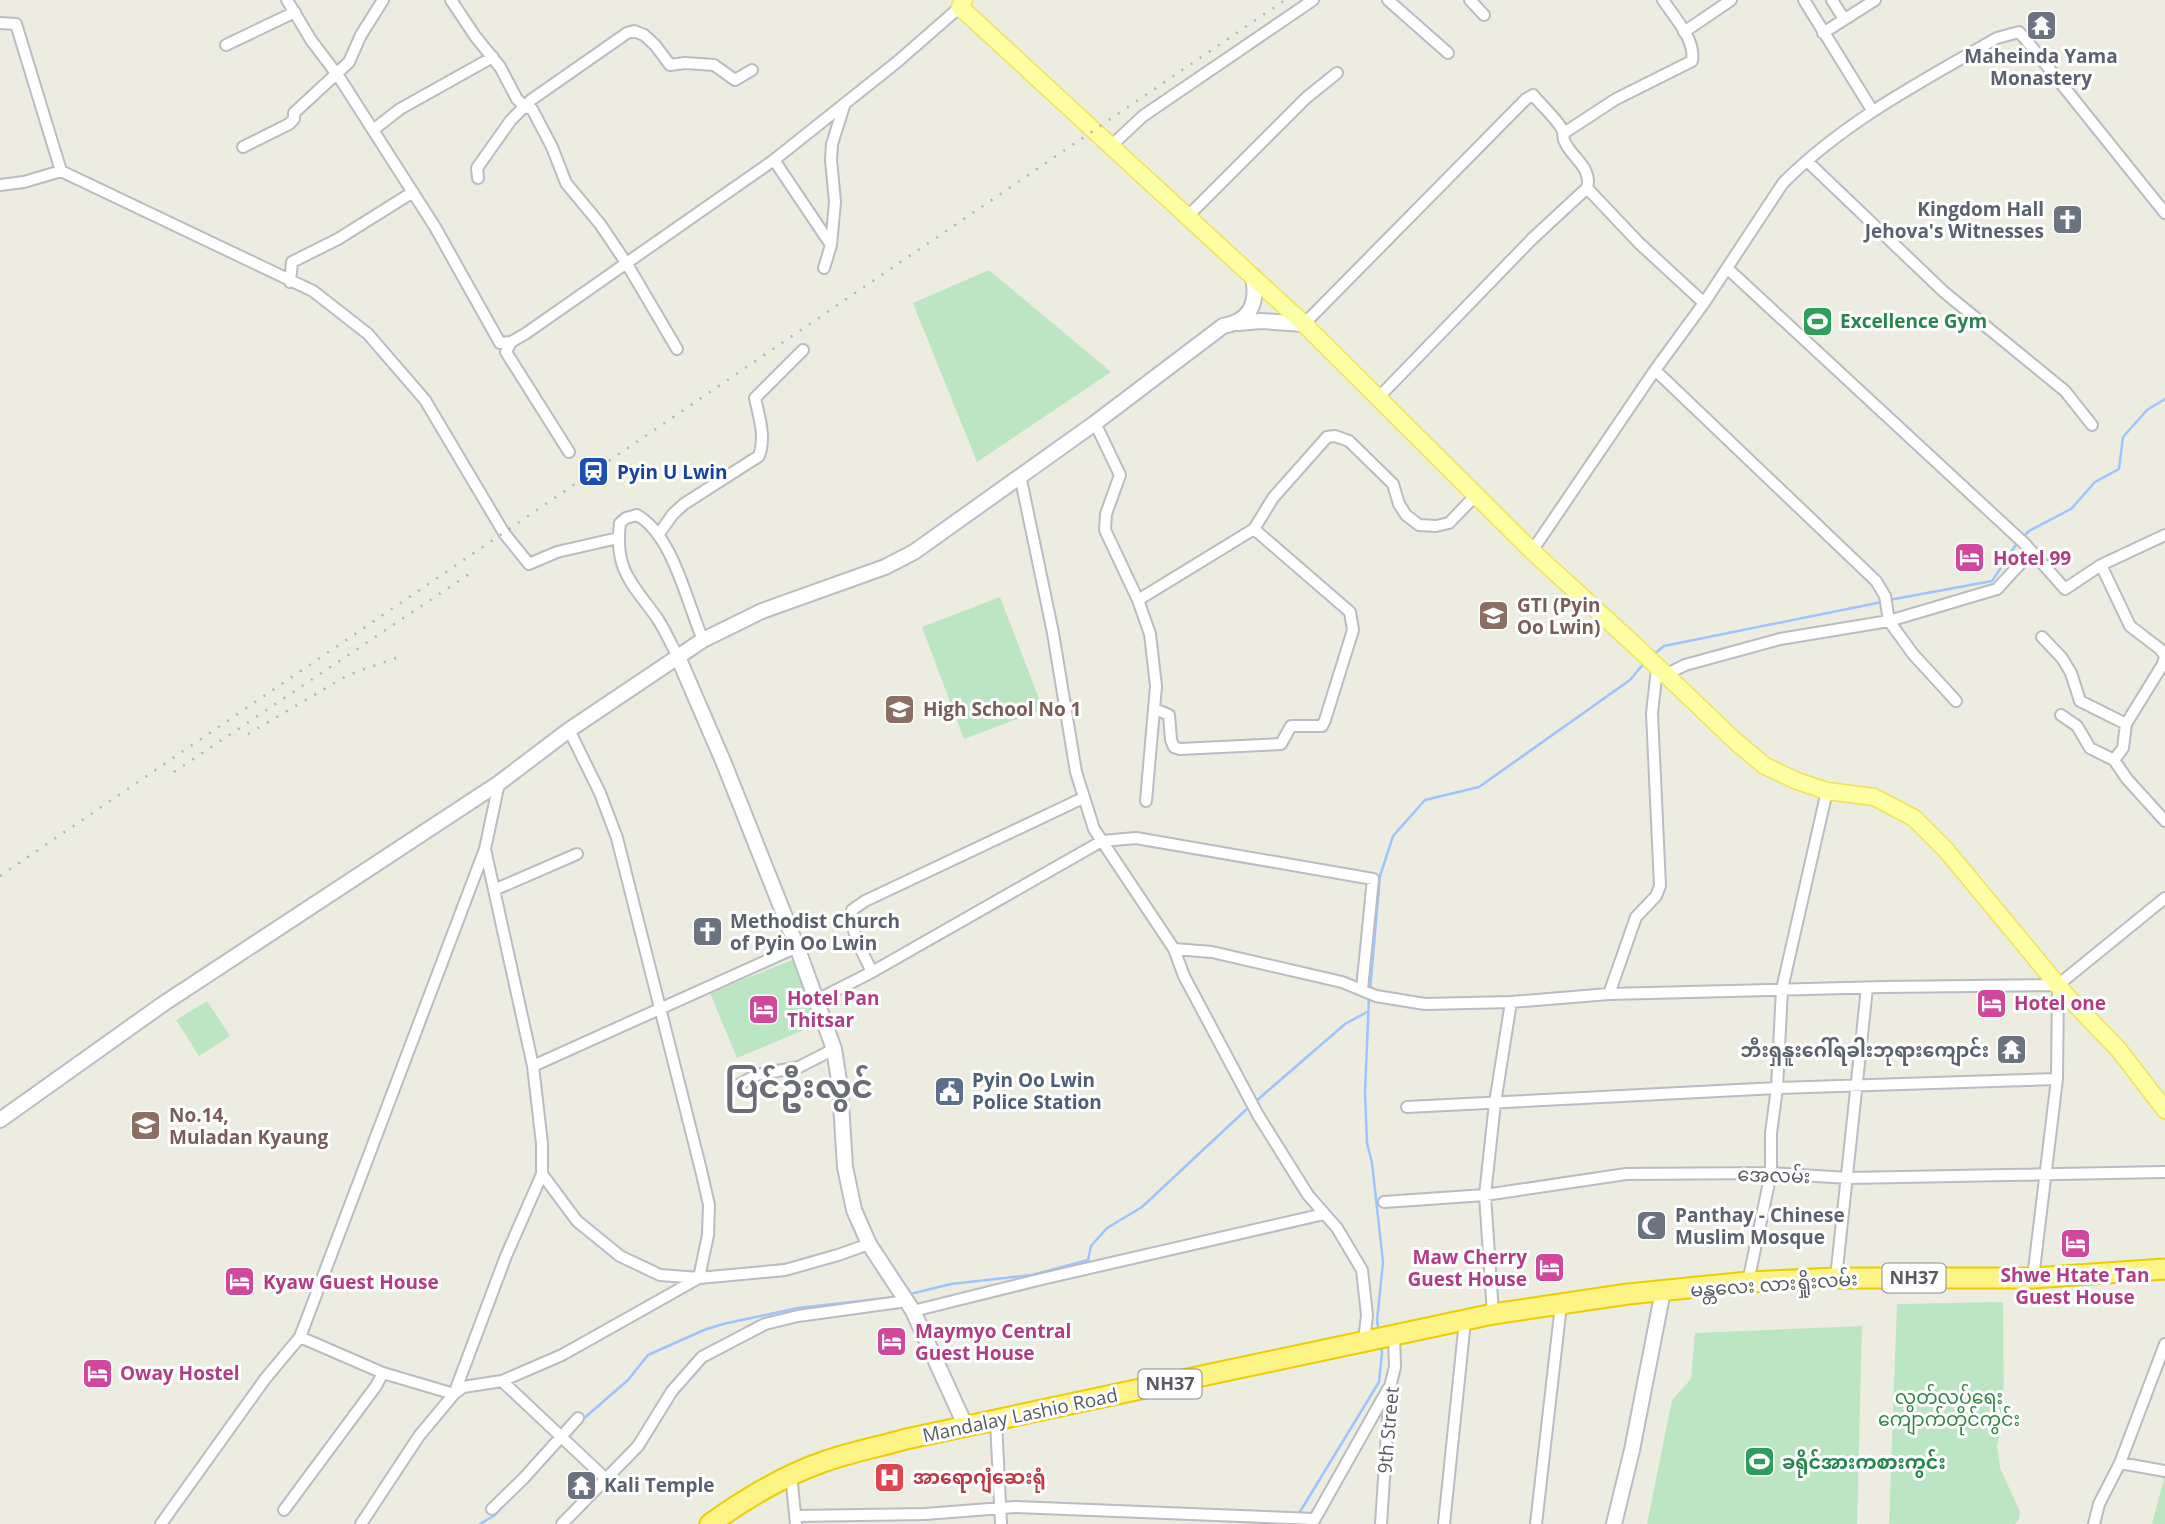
<svg xmlns="http://www.w3.org/2000/svg" width="2165" height="1524" viewBox="0 0 2165 1524" font-family="'Open Sans','Noto Sans Myanmar',sans-serif">
	<rect width="100%" height="100%" fill="#ecece0"/>
	<path fill="#bce5c3" d="M989,270L1111,372L977,462L913,303Z
		M1000,597L1043,709L964,739L922,627Z
		M792,960L818,1024L737,1058L710,993Z
		M207,1001L230,1036L199,1056L176,1020Z
		M2003,1302L2004,1416L1997,1446L2000,1468L2020,1512L2019,1519L2015,1524H1889L1897,1304Z
		M1862,1326L1857,1524H1647L1672,1400L1691,1379L1695,1333Z
		M2165,1475V1524H2152Z"/>
	<g fill="none" stroke-linecap="round" stroke-linejoin="round">
		<path stroke="#9ec4ff" stroke-width="2.5" d="M2022,538L2029,531L2071,509L2095,482L2119,469L2123,437L2147,410L2165,399
			M1889,600L1992,581L2017,543
			M1652,656L1664,646L1882,602
			M1370,991L1380,876L1393,836L1425,800L1479,787L1630,680L1645,662
			M1369,997L1365,1092L1367,1143L1372,1163L1383,1262L1377,1321L1379,1332
			M1255,1102L1345,1024L1367,1012
			M910,1294L951,1284L1032,1275L1088,1260L1091,1246L1107,1228L1142,1207L1250,1106
			M582,1420L628,1380L648,1355L704,1330L723,1324L798,1308L896,1297
			M1298,1515L1379,1382L1382,1353L1381,1345
			M480,1524L495,1515L509,1499"/>
		<defs>
			<path id="street" d="M287,0L311,40L339,77L435,227L500,343L511,342L525,334L774,160L897,62L960,7
				M451,0L475,36L500,67L517,99L525,107L532,109L552,147L566,183L600,224L627,264L677,349
				M1388,0L1448,53
				M1470,0L1484,15
				M1804,0L1872,110
				M1832,0L1844,19
				M0,23L16,24L61,171L313,291L368,334L425,400L504,533L529,564L557,552L618,538
				M1684,32L1731,0
				M1823,33L1875,0
				M226,45L295,12
				M373,130L400,109L493,57
				M1564,133L1616,99L1692,61C1696,40 1674,17 1663,0
				M1111,146L1143,116L1313,0
				M243,147L289,124L294,119V113L349,62L361,35L383,0
				M774,160L831,245
				M1807,161L1944,292L2065,391L2092,425
				M478,178L477,168L511,120L531,100L627,33L634,31L644,35L655,45L670,65L685,63L714,65L735,80L752,70
				M0,185L24,182L61,171
				M1187,217L1306,98L1337,73
				M824,268L831,245L835,202L831,160L832,144L844,106
				M1727,268L2026,545L2065,589L2101,565L2165,535
				M290,282L292,262L338,239L413,192
				M1304,324L1526,99L1533,95C1542,106 1555,117 1562,129C1564,133 1563,137 1564,140C1570,157 1593,167 1587,188L1639,243L1704,303
				M511,342L506,352L569,452
				M1655,370L1876,581L1885,596L1889,621L1780,639L1685,665L1665,675
				M1379,397L1532,239L1587,188
				M1095,423L1120,475L1106,514L1105,530L1138,600L1150,634L1156,686L1146,801
				M1020,475L1053,633L1076,772L1094,829L1174,949L1184,976L1258,1115L1308,1195L1337,1228L1362,1270L1367,1315L1364,1342
				M658,535L673,514L684,504L759,456C766,436 759,417 755,398L803,350
				M1532,551L1655,370L1704,303L1783,183C1845,121 1922,81 1997,38L2019,32L2027,41L2165,213
				M2101,565L2130,626L2160,649L2165,656L2163,664L2126,724L2123,748L2114,760L2127,779L2165,821
				M1138,600L1254,529L1273,498L1327,437L1335,436L1349,441L1393,484L1399,504L1406,515L1419,525L1436,526L1449,523L1476,495
				M2042,637L2062,658L2071,673L2080,701L2126,724
				M678,657C671,644 665,630 657,618C632,583 614,570 620,523L626,518L637,515C673,535 687,603 703,640
				M1956,701L1913,654L1889,621L1997,589L2031,552
				M1155,709L1169,715L1171,740L1174,747L1180,749L1281,744L1291,726H1322L1325,720L1353,630L1350,612L1254,529
				M2061,715L2077,726L2090,748L2114,760
				M494,890L577,854
				M1174,949L1212,952L1342,982L1376,996L1425,1004L1511,1002L1609,994L1884,987L2058,985L2165,898
				M872,972C863,953 850,932 852,910L865,901L1083,798
				M1609,994L1636,917L1656,896L1660,886L1652,713L1657,669
				M817,1000L872,972L1102,841L1136,838L1373,879L1362,989
				M533,1066L797,947
				M738,1085L756,1075L799,1067L834,1049
				M1407,1107L1777,1088L2057,1079
				M542,1174L577,1221L620,1256L660,1275L699,1278L785,1270L838,1255L869,1244
				M1384,1202L1485,1195L1626,1174L1771,1173L1848,1178L2165,1172
				M1836,1278L1867,988
				M2033,1278L2057,1079L2058,985
				M1748,1282L1771,1173V1133L1777,1088L1782,989L1827,791
				M913,1311L1042,1279L1324,1214
				M1493,1314L1485,1195L1495,1103L1511,1002
				M300,1337L383,1373L454,1394L463,1387L502,1381L562,1355L699,1278L708,1235L709,1205L701,1170L617,838L600,793L569,730
				M502,1381L607,1480
				M996,1421L1001,1524
				M2120,1463L2165,1471
				M791,1474L796,1524
				M492,1509L523,1479L578,1418
				M284,1510L376,1386L383,1373
				M796,1516L925,1514L1015,1507L1315,1519
				M161,1524L265,1379L300,1337L485,849L499,783
				M361,1524L419,1436L454,1394L506,1256L542,1174V1144L533,1066L485,849
				M562,1524L638,1446L672,1391L702,1357L765,1324L798,1316L907,1301
				M1312,1524L1388,1389
				M1381,1524L1390,1387L1395,1367L1394,1336
				M1444,1524L1465,1321
				M1536,1524L1561,1305
				M2094,1524L2099,1504L2120,1463L2165,1344"/>
			<path id="secondary" d="M1238,323L1261,321L1304,324
				M678,657L723,761L797,947L834,1049L840,1087L845,1167L854,1210L869,1244L913,1311L966,1427
				M0,1120L163,1004L499,783L569,730L703,640L762,611L885,567L914,552L1095,423L1223,326C1251,321 1258,303 1253,276
				M1614,1524L1632,1450L1663,1291"/>
			<path id="primary" d="M964,0L960,7L1304,324L1532,551L1640,650L1734,740L1765,766L1797,781L1827,791L1874,797L1914,818L1946,850L2066,995L2119,1050L2165,1110"/>
			<path id="highway" d="M710,1524C745,1499 782,1476 823,1462C850,1452 879,1447 906,1439L1493,1314L1628,1294L1748,1282L1836,1278H2033L2165,1269"/>
		</defs>
		<use href="#street" stroke="#bbbcc2" stroke-width="14"/>
		<use href="#secondary" stroke="#bbbdc4" stroke-width="18"/>
		<use href="#primary" stroke="#f2e253" stroke-width="19"/>
		<use href="#highway" stroke="#edcc00" stroke-width="23"/>
		<use href="#street" stroke="#fff" stroke-width="10"/>
		<use href="#secondary" stroke="#fff" stroke-width="14"/>
		<use href="#primary" stroke="#feffa3" stroke-width="16"/>
		<use href="#highway" stroke="#fef486" stroke-width="19"/>
		<path stroke="#b4b4b5" stroke-width="2.5" stroke-dasharray="2 9" stroke-linecap="butt" d="M248,734L343,678L359,671L396,658
			M174,772L475,570
			M0,876L1285,0"/>
	</g>
	<defs>
		<symbol id="temple-square" viewBox="-11 -11 22 22"><rect x="-9" y="-9" width="18" height="18" rx="4" fill="#6b7280" stroke="#fff"/><path d="M0-6L5-2H3V0L6.5 2.5H4V6H1.5V3h-3V6H-4V2.5H-6.5L-3 0V-2H-5Z" fill="#fff"/></symbol>
		<symbol id="church-square" viewBox="-11 -11 22 22"><rect x="-9" y="-9" width="18" height="18" rx="4" fill="#6b7280" stroke="#fff"/><path d="M-1.2-6h2.4v3.5h3.3v2.4h-3.3V6h-2.4V-.1h-3.3v-2.4h3.3Z" fill="#fff"/></symbol>
		<symbol id="stadium-square" viewBox="-11 -11 22 22"><rect x="-9" y="-9" width="18" height="18" rx="4" fill="#2e9e5b" stroke="#fff"/><path d="M0-5a6.5 5 0 1 0 0 10a6.5 5 0 1 0 0-10ZM-3.5-1.8h7v3.6h-7Z" fill="#fff"/></symbol>
		<symbol id="station-square" viewBox="-11 -11 22 22"><rect x="-9" y="-9" width="18" height="18" rx="4" fill="#1a4fb4" stroke="#fff"/><path d="M-3-6H3Q5-6 5-4V2Q5 4 3 4L4.5 6H3L1.5 4h-3L-3 6H-4.5L-3 4Q-5 4-5 2V-4Q-5-6-3-6ZM-3.5-4v3h7v-3ZM-3.5 1v1.5H-2V1ZM2 1v1.5H3.5V1Z" fill="#fff"/></symbol>
		<symbol id="hotel-square" viewBox="-11 -11 22 22"><rect x="-9" y="-9" width="18" height="18" rx="4" fill="#d1479c" stroke="#fff"/><path d="M-6-4.5h1.5V1H6V5H4.5V3h-9V5H-6ZM-4 0a1.8 1.8 0 1 1 3.6 0ZM.5 0V-2.5h3Q6-2.5 6 0Z" fill="#fff"/></symbol>
		<symbol id="university-square" viewBox="-11 -11 22 22"><rect x="-9" y="-9" width="18" height="18" rx="4" fill="#8d6e63" stroke="#fff"/><path d="M0-5L7-2L0 1L-7-2ZM-4 1L0 2.5L4 1V4Q0 6-4 4Z" fill="#fff"/></symbol>
		<symbol id="school-square" viewBox="-11 -11 22 22"><rect x="-9" y="-9" width="18" height="18" rx="4" fill="#8d6e63" stroke="#fff"/><path d="M0-5L7-2L0 1L-7-2ZM-4 1L0 2.5L4 1V4Q0 6-4 4Z" fill="#fff"/></symbol>
		<symbol id="civic-square" viewBox="-11 -11 22 22"><rect x="-9" y="-9" width="18" height="18" rx="4" fill="#5c6f8a" stroke="#fff"/><path d="M-.6-6.5H3V-4.5H.6V-3L4-1V1h2V6H-6V1h2V-1L-.6-3ZM-1.2 2.5V6h2.4V2.5Z" fill="#fff"/></symbol>
		<symbol id="mosque-square" viewBox="-11 -11 22 22"><rect x="-9" y="-9" width="18" height="18" rx="4" fill="#6b7280" stroke="#fff"/><path d="M3.5-4.9A6 6 0 1 0 3.5 4.9A5 5 0 1 1 3.5-4.9Z" fill="#fff"/></symbol>
		<symbol id="hospital-square" viewBox="-11 -11 22 22"><rect x="-9" y="-9" width="18" height="18" rx="4" fill="#e0444e" stroke="#fff"/><path d="M-5-5h3v3.5h4V-5h3V5h-3V1.5h-4V5h-3Z" fill="#fff"/></symbol>
	</defs>
	<g fill-rule="evenodd">
		<use href="#temple-square" x="2024" y="8" width="35" height="35"/>
		<use href="#church-square" x="2050" y="202" width="35" height="35"/>
		<use href="#stadium-square" x="1800" y="304" width="35" height="35"/>
		<use href="#station-square" x="576" y="454" width="35" height="35"/>
		<use href="#hotel-square" x="1952" y="540" width="35" height="35"/>
		<use href="#university-square" x="1476" y="598" width="35" height="35"/>
		<use href="#school-square" x="882" y="692" width="35" height="35"/>
		<use href="#church-square" x="690" y="914" width="35" height="35"/>
		<use href="#hotel-square" x="1974" y="986" width="35" height="35"/>
		<use href="#hotel-square" x="746" y="992" width="35" height="35"/>
		<use href="#temple-square" x="1994" y="1032" width="35" height="35"/>
		<use href="#civic-square" x="932" y="1074" width="35" height="35"/>
		<use href="#school-square" x="128" y="1108" width="35" height="35"/>
		<use href="#mosque-square" x="1634" y="1208" width="35" height="35"/>
		<use href="#hotel-square" x="2058" y="1226" width="35" height="35"/>
		<use href="#hotel-square" x="1532" y="1250" width="35" height="35"/>
		<use href="#hotel-square" x="222" y="1264" width="35" height="35"/>
		<use href="#hotel-square" x="874" y="1324" width="35" height="35"/>
		<use href="#hotel-square" x="80" y="1356" width="35" height="35"/>
		<use href="#stadium-square" x="1742" y="1444" width="35" height="35"/>
		<use href="#hospital-square" x="872" y="1460" width="35" height="35"/>
		<use href="#temple-square" x="564" y="1468" width="35" height="35"/>
	</g>
	<g text-anchor="middle" stroke-width="6" stroke-linejoin="round" paint-order="stroke">
		<g fill="#fff" stroke="#8b8c91" stroke-width="2">
			<rect x="1882.5" y="1263.5" width="63" height="29" rx="5"/>
			<rect x="1138.5" y="1369.5" width="63" height="29" rx="5"/>
		</g>
		<g font-size="18" font-weight="bold" fill="#595b62">
			<text x="1914" y="1284">NH37</text>
			<text x="1170" y="1390">NH37</text>
		</g>
		<g font-size="19" font-weight="bold" fill="#5b616d" stroke="#fff" text-anchor="start">
			<text x="2041" y="63" text-anchor="middle">Maheinda Yama<tspan x="2041" dy="22">Monastery</tspan></text>
			<text x="2044" y="216" text-anchor="end">Kingdom Hall<tspan x="2044" dy="22">Jehova's Witnesses</tspan></text>
			<text x="730" y="928">Methodist Church<tspan x="730" dy="22">of Pyin Oo Lwin</tspan></text>
			<text x="1989" y="1057" text-anchor="end">ဘီးရှနူးဂေါ်ရခါးဘုရားကျောင်း</text>
			<text x="1675" y="1222">Panthay - Chinese<tspan x="1675" dy="22">Muslim Mosque</tspan></text>
			<text x="604" y="1492">Kali Temple</text>
		</g>
		<g font-size="19" font-weight="bold" fill="#27864d" stroke="#fff" text-anchor="start">
			<text x="1840" y="328">Excellence Gym</text>
			<text x="1782" y="1469">ခရိုင်အားကစားကွင်း</text>
		</g>
		<g font-size="19" font-weight="bold" fill="#164399" stroke="#fff" text-anchor="start">
			<text x="617" y="479">Pyin U Lwin</text>
		</g>
		<g font-size="19" font-weight="bold" fill="#b23c85" stroke="#fff" text-anchor="start">
			<text x="1993" y="565">Hotel 99</text>
			<text x="787" y="1005">Hotel Pan<tspan x="787" dy="22">Thitsar</tspan></text>
			<text x="2014" y="1010">Hotel one</text>
			<text x="1527" y="1264" text-anchor="end">Maw Cherry<tspan x="1527" dy="22">Guest House</tspan></text>
			<text x="2075" y="1282" text-anchor="middle">Shwe Htate Tan<tspan x="2075" dy="22">Guest House</tspan></text>
			<text x="263" y="1289">Kyaw Guest House</text>
			<text x="915" y="1338">Maymyo Central<tspan x="915" dy="22">Guest House</tspan></text>
			<text x="120" y="1380">Oway Hostel</text>
		</g>
		<g font-size="19" font-weight="bold" fill="#785e54" stroke="#fff" text-anchor="start">
			<text x="1517" y="612">GTI (Pyin<tspan x="1517" dy="22">Oo Lwin)</tspan></text>
			<text x="923" y="716">High School No 1</text>
			<text x="169" y="1122">No.14,<tspan x="169" dy="22">Muladan Kyaung</tspan></text>
		</g>
		<g font-size="19" font-weight="bold" fill="#4e5e75" stroke="#fff" text-anchor="start">
			<text x="972" y="1087">Pyin Oo Lwin<tspan x="972" dy="22">Police Station</tspan></text>
		</g>
		<g font-size="19" fill="#595b62" stroke="#fff">
			<text transform="translate(1774 1175) rotate(2)" y="7">အေလမ်း</text>
			<text transform="translate(1774 1284) rotate(-4)" y="7">မန္တလေး လားရှိုးလမ်း</text>
			<text transform="translate(1020 1415) rotate(-12)" y="7">Mandalay Lashio Road</text>
			<text transform="translate(1388 1430) rotate(-85)" y="7">9th Street</text>
		</g>
		<g font-size="19" fill="#348646" stroke="#fff">
			<text x="1949" y="1404">လွတ်လပ်ရေး<tspan x="1949" dy="22">ကျောက်တိုင်ကွင်း</tspan></text>
		</g>
		<g font-size="19" font-weight="bold" fill="#be3a42" stroke="#fff" text-anchor="start">
			<text x="913" y="1484">အာရောဂျံဆေးရုံ</text>
		</g>
		<g font-size="33" font-weight="bold" fill="#6a6d74" stroke="#fff">
			<text x="799" y="1098">ပြင်ဦးလွင်</text>
		</g>
	</g>
</svg>
